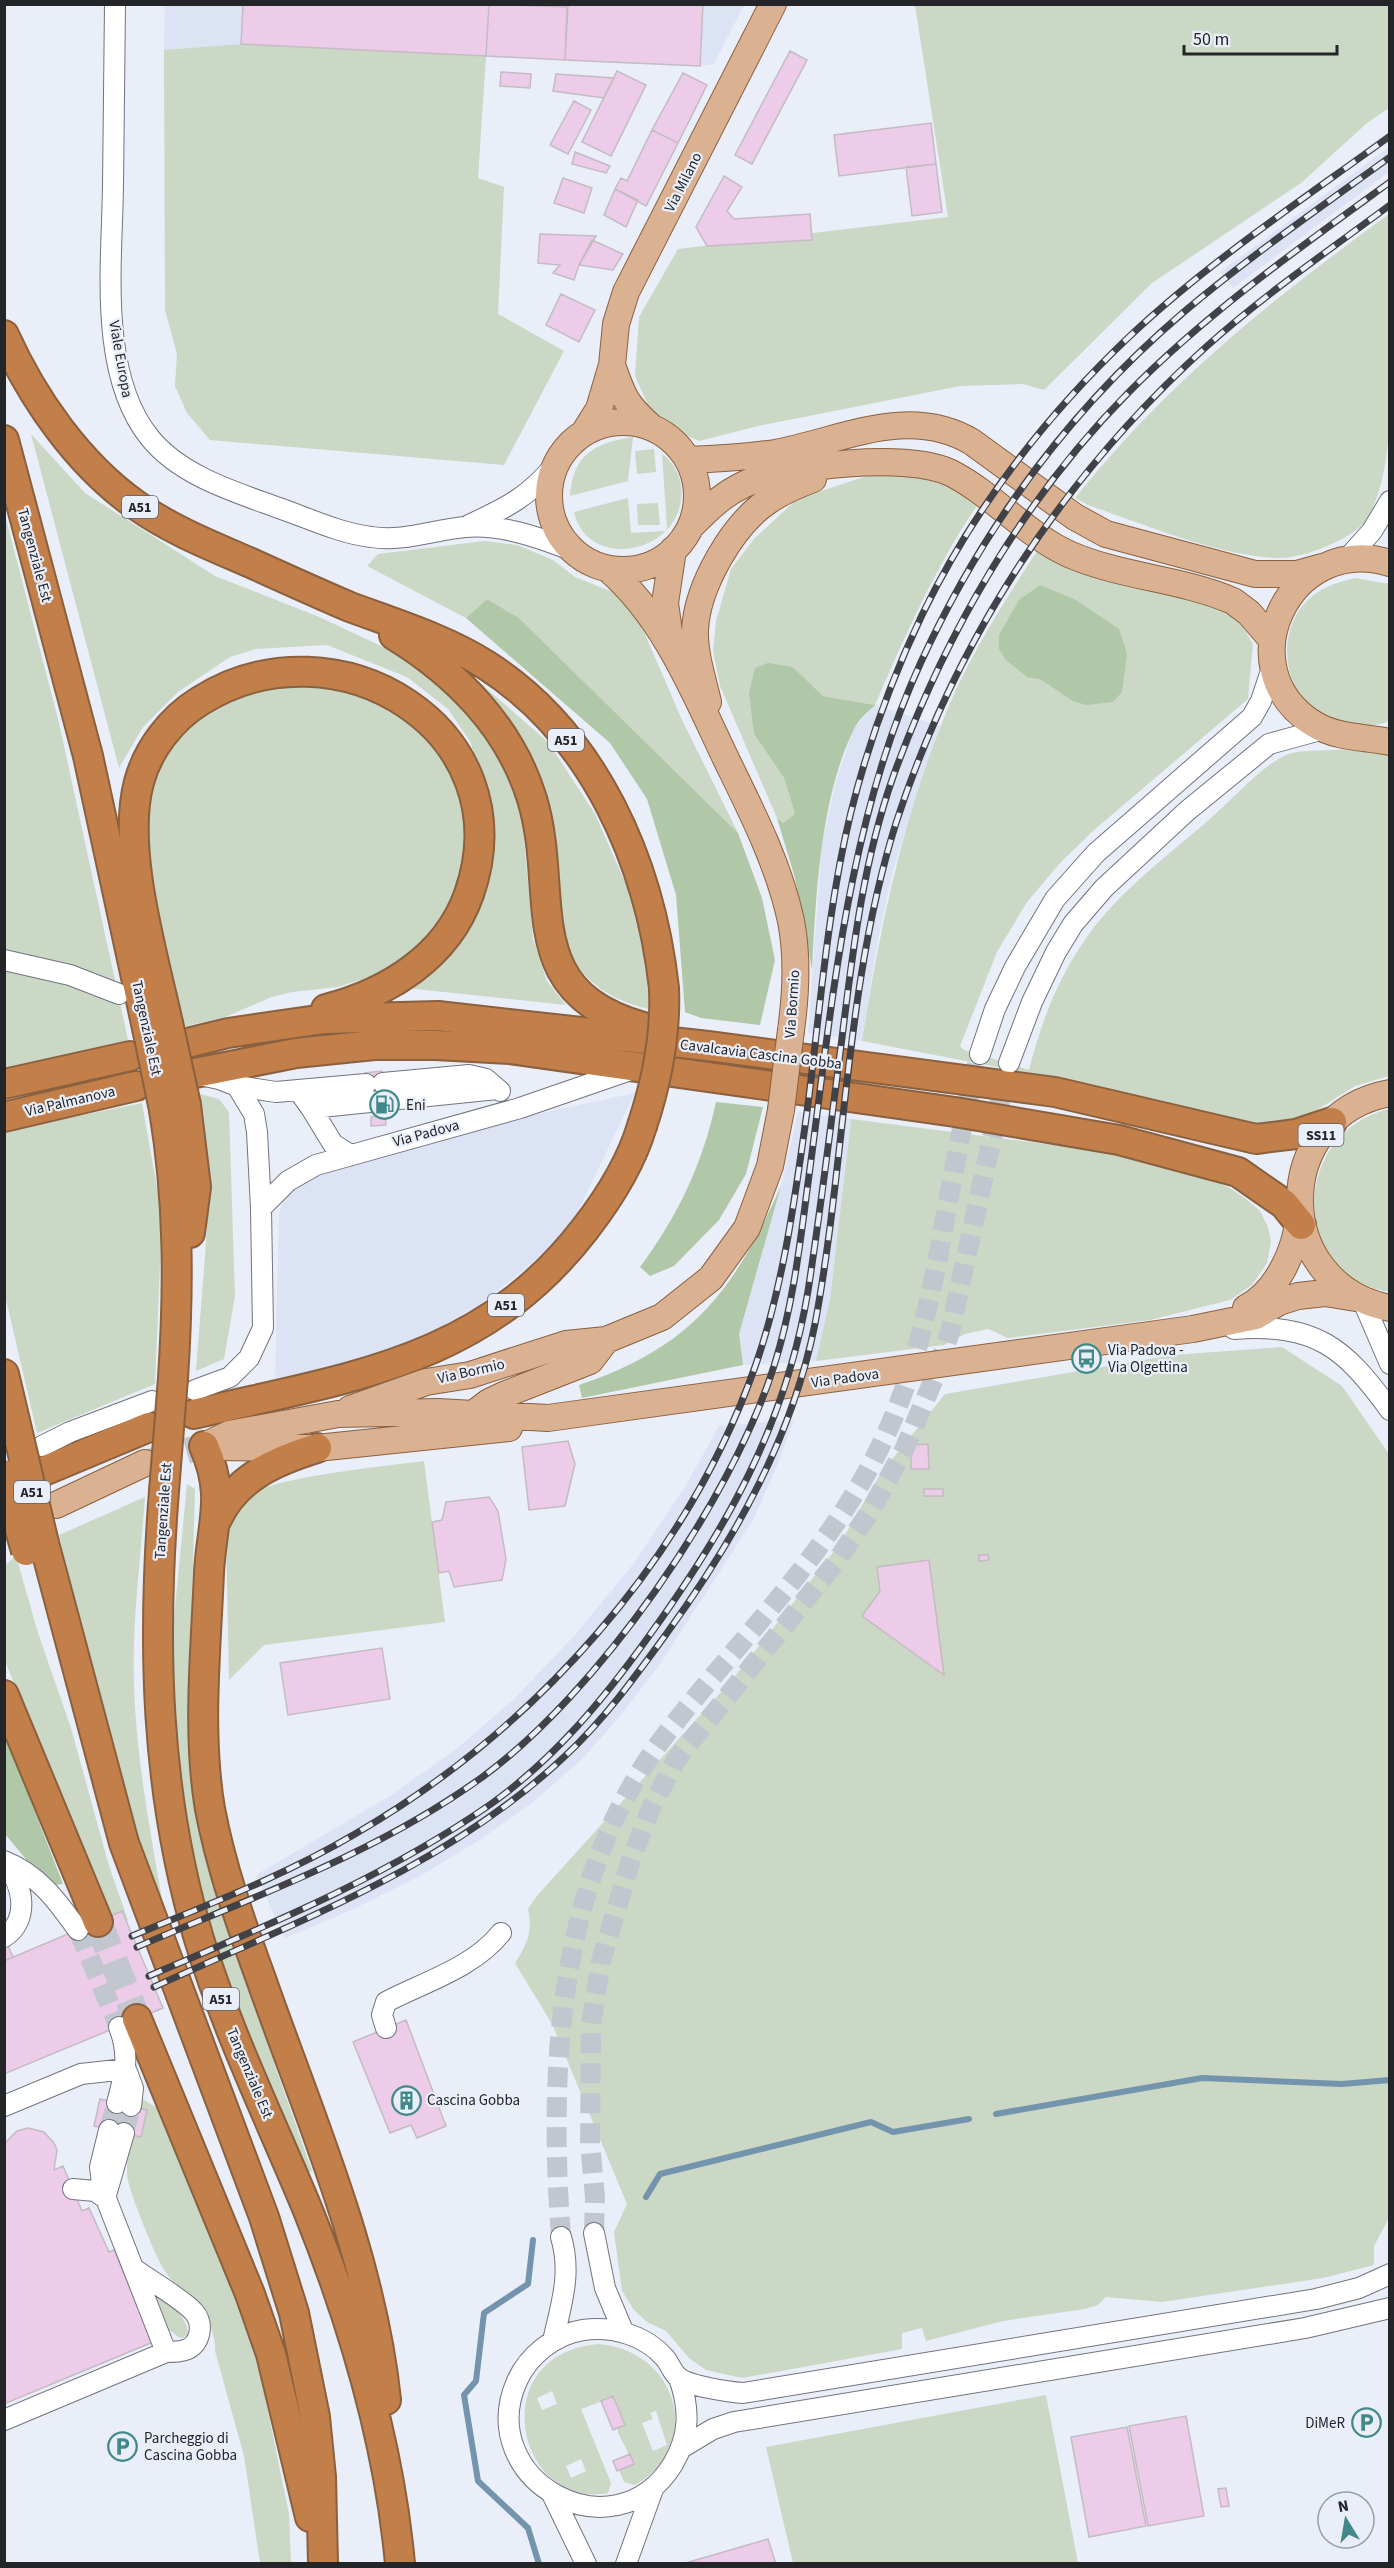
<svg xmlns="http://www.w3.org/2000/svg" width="1394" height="2568" viewBox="0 0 1394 2568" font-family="'Source Sans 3',sans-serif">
	<rect width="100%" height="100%" fill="#e9eef9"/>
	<path fill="#dbe3f5" d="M165,5H744L714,64L700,66L241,44L164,50Z
		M1389,147V172L1233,288L1220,272Z
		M875,705L940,726L893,870L877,944L862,1041L808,1033L822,844L836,781L854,728Z
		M635,1093L571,1225L532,1263L482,1303L435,1330L394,1350L340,1367L275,1378L279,1212L286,1196L301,1180L473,1128Z
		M798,1112L851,1119L830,1299L816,1361L743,1365L739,1334L781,1186Z
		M794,1420L777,1466L753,1520L658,1667L617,1720L581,1760L532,1803L478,1841L420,1876L347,1912L285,1938L256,1875L390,1796L455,1750L512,1701L576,1634L634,1563L685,1487L719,1426Z"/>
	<path fill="#cad8c5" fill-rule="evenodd" d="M915,5H1389V108L1367,123L1301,183L1152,283L1044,390L1023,384L960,386L758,426L699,441L656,423L635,376L639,317L678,249L948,217Z
		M241,44L486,56L478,178L504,187L498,314L564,351L504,465L210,440L187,413L175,386L177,354L165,310L164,50Z
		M1389,214C1390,258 1390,302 1390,345C1390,399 1394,472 1367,519C1354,539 1302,559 1278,558C1217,556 1148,525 1090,506L1075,498C1170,380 1269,302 1389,214Z
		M31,434L85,493L215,576L317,616L426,667L475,717L519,783L533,939L547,981L566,1005L406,988L469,930L488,853L489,817L471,743L448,709L407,677L327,645L256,649L230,657L178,692L143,727L119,768Z
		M633,437L628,481L570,496C573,454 595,443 633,437Z
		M654,449L656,472L637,474L635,451Z
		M662,454C671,460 677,470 680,480C695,550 589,577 574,512L628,498L631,533L665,531L667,528Z
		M908,472L950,483L980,501C936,565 906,634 875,705L823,696L793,667L754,734L784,778L795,814L783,823L777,818L720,686L713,651L716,621L731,569L754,539L797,499L873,474Z
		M658,503L660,525H638L637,504Z
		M4,511L59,723L128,1040L5,1069Z
		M484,541L517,545L553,560L575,577L618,594L635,611L682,720L738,833L519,618L487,599L466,618L367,566L378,554Z
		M1039,548L1203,602L1230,614L1242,625L1253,644L1248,699L1094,830L1060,863L1027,902L997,952L960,1046L964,1050L1029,1070C1041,1023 1058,977 1087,937C1120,890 1169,855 1211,818C1235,797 1260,767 1288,754C1298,749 1363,750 1379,749L1389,751V1076L1355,1086L1304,1118L1253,1126L1075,1082L862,1041C879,934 900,830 940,728C964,664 1002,605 1039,548Z
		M1355,578L1389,584V721C1376,727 1363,726 1349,724C1342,722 1334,722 1327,719C1278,694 1272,619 1321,590C1332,584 1343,581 1355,578Z
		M321,679L411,716L458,778L468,836L453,902L412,953L384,972L338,987L292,992L272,997L225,1017L178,1028L163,977L143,823L160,756L216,699Z
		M479,682L548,742L595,814L628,889L651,986L648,1009C588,995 558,956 555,895C555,878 558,862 557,845C556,828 549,808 544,791C533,750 504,716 479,682Z
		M192,1092L219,1099L229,1112L235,1296L224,1359L196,1371L207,1230L206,1189Z
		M142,1103L162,1216L155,1384L37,1433L5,1295L4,1131Z
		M1389,1109V1292C1288,1275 1291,1132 1389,1109Z
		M851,1119L1116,1153L1182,1167L1230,1188L1246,1199L1260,1211L1268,1227L1271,1241L1267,1263L1252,1285L1230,1300L1150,1320L1008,1338L988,1329L965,1334L944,1345L816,1361L830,1299Z
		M1282,1347L1342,1386L1389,1454L1390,2216L1374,2246V2265L1323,2278L1162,2302L1106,2297L1098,2305L1085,2309L1003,2321L926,2341L922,2328L902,2333V2349L742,2378L706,2370L689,2358L666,2331L647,2322L634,2310L622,2291L614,2232L627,2204L552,2024L515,1963C527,1944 533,1932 528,1909L536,1897L731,1681L839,1545L881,1473L945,1394L1173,1355Z
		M424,1461L445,1622L264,1645L229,1680L226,1534C231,1520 235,1507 246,1497C269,1477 388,1466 424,1461Z
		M187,1484L195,1489L189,1710L190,1770L197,1823L227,1929L312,2171L305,2174L236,2011L199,1898L183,1827L170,1659Z
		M145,1497C140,1567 130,1637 135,1707C139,1774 152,1840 163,1906L131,1840L59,1535Z
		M16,1556L38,1633L71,1728L109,1866L128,1920L114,1927L5,1661L4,1566Z
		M141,2098L165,2113L251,2328L289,2514L291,2563H260L244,2456L215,2351C217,2313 180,2297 163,2268C154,2253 132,2198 128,2181C125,2167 129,2150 131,2135L141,2137L147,2110L139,2108Z
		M154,2293C169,2303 189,2317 188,2336L180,2338L169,2330Z
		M598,2344C678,2350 705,2445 635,2485L624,2482L619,2470L634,2464L618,2433V2428L625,2425L614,2397L581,2409L611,2483L608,2493C516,2511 483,2354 598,2344ZM552,2391L557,2404L542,2410L537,2398ZM656,2411L667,2445L653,2451L642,2423L653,2419L650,2413ZM581,2459L586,2471L571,2478L566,2466Z
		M1046,2395L1078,2563H793L766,2447Z"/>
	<path fill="#b0c8a8" d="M1040,585L1074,599L1119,629L1127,654L1122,692L1113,702L1086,705L1073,701L1040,679L1027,677L1006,660L999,649V635L1019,600Z
		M487,599L519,618L738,833L762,898L775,960L760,1025L701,1018L685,1012L676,895L647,799L610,743L466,618Z
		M768,663L793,667L823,696L875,705C868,712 858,720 854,729C820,798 816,895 812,970L795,878L777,818L783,823L795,814L784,778L754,734L749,693L755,668Z
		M716,1102L763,1107L746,1174L719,1220L674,1266L650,1276L640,1267C678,1216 703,1163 716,1102Z
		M781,1186L739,1334L743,1365L582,1398L579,1385C691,1348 734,1291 781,1186Z
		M4,1732L63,1884L48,1886L5,1834Z"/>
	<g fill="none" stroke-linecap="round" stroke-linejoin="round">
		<path stroke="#7394ac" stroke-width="6" d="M996,2114L1202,2078L1342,2084L1390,2080
			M646,2197L660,2174L871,2122L893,2132L969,2119
			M533,2240L528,2284L484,2313L476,2381L464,2395L478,2481L528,2528L539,2564"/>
	</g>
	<path fill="#eccce8" stroke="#c4bbc3" stroke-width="1.5" d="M243,4H489L486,56L241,44Z
		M489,4L567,7L565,60L486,56Z
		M522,4H568L567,7Z
		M568,4H703L700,66L565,60Z
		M790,51L807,60L752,164L735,155Z
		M617,71L646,85L611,156L582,142Z
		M501,72L531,74L530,88L500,86Z
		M683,73L707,85L678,143L652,130Z
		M556,74L614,78L604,98L553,91Z
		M574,101L591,110L568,154L550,145Z
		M931,123L936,164L839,176L834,135Z
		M652,130L678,143L646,206L615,189L621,178L627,181Z
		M575,152L610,166L606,173L572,164Z
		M936,164L942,212L912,216L906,167Z
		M724,176L742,187L727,211L734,219L810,214L812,240L707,246L696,227Z
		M563,178L592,188L584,213L554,203Z
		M615,189L638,200L626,227L604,215Z
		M540,234L596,236L579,265L574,280L553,273L560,265L538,263Z
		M592,240L623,254L613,270L579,265Z
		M561,294L595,310L579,342L546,325Z
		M382,1071L384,1093L367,1095L365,1073Z
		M385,1115L386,1125L371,1126V1117Z
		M568,1441L575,1464L565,1506L529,1510L522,1447Z
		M928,1444L929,1469H911V1445Z
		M924,1489H943V1496H924Z
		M489,1497L498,1511L506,1559L502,1580L454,1587L449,1571L439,1573L432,1522L442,1520L446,1502Z
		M979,1555H988L989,1560L979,1561Z
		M929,1560L944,1675L862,1616L880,1591L877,1567Z
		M382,1648L390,1699L288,1715L280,1663Z
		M122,1911L163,2008L4,2074V1961Z
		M4,1937L13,1957L4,1961Z
		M406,2020L446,2126L417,2138L411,2125L390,2133L353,2042Z
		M100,2099L147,2110L141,2137L94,2126Z
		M28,2128L44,2132L54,2143L57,2150L54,2170L63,2166L82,2211L89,2208L109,2252L114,2250L153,2342L4,2404V2144L17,2131Z
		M613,2396L625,2425L613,2430L601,2401Z
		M1186,2416L1204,2516L1148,2526L1129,2426Z
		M1127,2427L1146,2526L1089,2537L1071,2437Z
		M630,2454L634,2464L617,2471L613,2461Z
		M1226,2488L1229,2506L1221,2507L1218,2489Z
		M768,2539L776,2564H682Z"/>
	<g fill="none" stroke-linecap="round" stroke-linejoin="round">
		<path stroke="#c1c6cf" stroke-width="20" stroke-dasharray="20 10" stroke-linecap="butt" d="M78,1930L119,2027
			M109,2130L117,2103
			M124,2133L131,2106
			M594,2233L595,2197L590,2144L591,2026L601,1961L631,1860L651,1808L676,1760L836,1562L871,1510L904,1450L935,1376L950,1332L1006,1073
			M561,2237C548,2064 558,1870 670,1729C742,1637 827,1555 879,1449C941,1324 942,1186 980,1054"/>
		<path stroke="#c1c6cf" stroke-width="26" stroke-dasharray="26 13" stroke-linecap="butt" d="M149,1462L193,1449"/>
		<path stroke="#c1c6cf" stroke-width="28" stroke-dasharray="28 14" stroke-linecap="butt" d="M98,1922L137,2019"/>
		<defs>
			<path id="minor" d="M115,4C114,65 114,126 113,186C112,264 98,374 150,438C180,475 232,491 276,507C306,517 338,533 371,537C403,542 433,530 465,527C501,524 538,537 571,550
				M469,525C506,508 528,497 554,466
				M1347,559L1372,531L1390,501
				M4,960L70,975L119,994
				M980,1054L995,1009L1015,967L1055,899L1096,853L1252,717L1261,701L1273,665
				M1009,1063L1032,1002L1056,952L1073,924L1104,888L1187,811L1269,744L1324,729
				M383,1083L469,1075L486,1079L500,1091
				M237,1086L276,1092L366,1084
				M298,1090L311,1108L497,1089
				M311,1108L333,1144L349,1154
				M261,1208L288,1181L316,1165L520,1108L636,1068
				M1362,1299L1390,1364
				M1234,1329C1316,1323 1344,1347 1390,1410
				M195,1390L230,1377L249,1358L263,1328L261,1208L257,1132L254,1114L237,1086L219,1079L200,1075
				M42,1446L70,1432L152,1401
				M4,1861C38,1874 58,1902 78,1930
				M4,1864C24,1883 30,1921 4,1937
				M386,2028L382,2015L386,2002C424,1982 473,1968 501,1933
				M127,2072L133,2088L131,2106
				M117,2103C125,2074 130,2055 119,2027
				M4,2106L81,2074L126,2069
				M109,2130L100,2167L103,2191L166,2352
				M73,2189L95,2191L105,2198
				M106,2195L124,2133
				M594,2233L605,2288L623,2331
				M553,2341C561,2305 572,2274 561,2237
				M679,2378C690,2409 690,2435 673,2464C614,2559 473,2480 517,2381C528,2356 555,2334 583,2330C613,2326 645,2335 665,2358C670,2364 672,2372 678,2377C688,2386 729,2392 743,2393L1316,2299L1359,2288L1390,2274
				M4,2420L166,2352C172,2352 179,2352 185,2350C201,2345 204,2324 194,2312C181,2298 149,2280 133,2268
				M683,2447L713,2429L734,2422L1305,2328L1390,2308
				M552,2494L586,2564
				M626,2564L653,2489"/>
			<path id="major" d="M612,365C623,396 625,404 651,427
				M549 496a74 74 0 1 1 148 0a74 74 0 1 1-148 0Z
				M584,433L599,409L604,392L612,365L616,324L626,292L773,4
				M688,460C717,459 747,457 775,453C841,441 908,404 972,442L1075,517L1106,534L1255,574H1297L1322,567
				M691,526C708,509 723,494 745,484C788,465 907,452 951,473C994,495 1027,536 1071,555C1123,577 1182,579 1233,601L1249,613L1272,640
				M1390,563C1289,532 1225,669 1314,724C1337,738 1364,737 1390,742
				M608,569C665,618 695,694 727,761C752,812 779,865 791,921C798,957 796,994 791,1030
				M670,639L665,603L673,550
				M708,702C703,680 694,653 695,630C697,587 732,525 768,501C781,492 797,485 813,479
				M1390,1093C1270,1115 1270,1285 1390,1308
				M1246,1308C1277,1292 1296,1250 1299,1216
				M350,1409L426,1382L470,1375L566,1344L606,1340L662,1317L711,1278L747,1228L770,1166L781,1110
				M468,1418L489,1402L506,1394L590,1361L606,1340
				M204,1446L229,1434L338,1414L438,1412L548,1418L1193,1329L1256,1316L1279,1302L1298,1296L1325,1293L1362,1299
				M216,1447L317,1448L509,1428
				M56,1505L145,1463"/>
			<path id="highway" d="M4,335C33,399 78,464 136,505C171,530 212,546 251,563C284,578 317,593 350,607C396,624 445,639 486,665C595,735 650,863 664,988
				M4,440L88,756L147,1028
				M394,635C456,673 510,727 532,799C561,894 514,991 643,1027
				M168,1023C153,954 121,849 139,782C148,749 171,719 200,701C336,615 526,730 469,894C447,957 388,993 326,1009
				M183,1044L228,1033L324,1019L438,1016L708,1046L1055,1092L1256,1139L1296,1134L1332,1122
				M190,1074L296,1053L374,1045H435L510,1049L955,1112L1119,1140L1238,1172L1284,1204L1301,1225
				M4,1084L130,1056
				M186,1105L196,1187L190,1233
				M164,1110C179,1200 179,1287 173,1378
				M4,1117L136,1086
				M4,1374L20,1442
				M194,1414C348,1377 481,1364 585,1229C609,1198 631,1163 642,1126
				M204,1446C226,1496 212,1521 209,1572C206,1650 197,1732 210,1809C221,1867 241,1924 261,1979C309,2116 371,2255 386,2400
				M46,1470L149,1427
				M164,1491C152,1643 155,1791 199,1939C227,2031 270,2119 307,2208C353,2322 389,2442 400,2564
				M216,1521C235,1478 275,1461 317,1448
				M44,1543L124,1843L264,2217L294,2313L315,2417L321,2477L323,2564
				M4,1695L98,1922
				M137,2019L250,2294L271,2354L310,2517"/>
		</defs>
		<use href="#minor" stroke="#70747e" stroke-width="22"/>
		<use href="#major" stroke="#8a603e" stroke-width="28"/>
		<use href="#highway" stroke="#8a603e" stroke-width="32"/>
		<use href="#minor" stroke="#fff" stroke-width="20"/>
		<use href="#major" stroke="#dab292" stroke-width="26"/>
		<use href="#highway" stroke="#c27f4a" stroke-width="28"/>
		<defs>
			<path id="rail" d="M132,1936C207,1905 284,1876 355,1834C534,1730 687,1561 756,1364C784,1283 795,1197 807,1112C820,1012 827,910 851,812C868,744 892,678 922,615C973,510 1046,415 1131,335C1210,261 1302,200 1390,136
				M137,1947C253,1897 377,1853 481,1778C597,1694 731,1502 774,1366C793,1306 800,1244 808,1183C832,1007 846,825 921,662C983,527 1072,407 1185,311C1250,256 1321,207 1390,157
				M149,1976C266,1926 386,1877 491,1804C555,1758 604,1699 649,1636C727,1528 786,1424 808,1291C821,1208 831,1123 842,1038C853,949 863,862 893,777C944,636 1022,500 1128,393C1207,313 1299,248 1390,182
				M154,1987C296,1922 448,1866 564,1757C604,1720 635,1677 667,1633C735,1539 792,1438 815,1324C846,1158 845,985 896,823C956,639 1063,476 1207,346C1264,295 1328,251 1390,205"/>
		</defs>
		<use href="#rail" stroke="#404247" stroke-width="7"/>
		<use href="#rail" stroke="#e9eef9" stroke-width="4.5" stroke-dasharray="14" stroke-linecap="butt"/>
		<defs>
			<path id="major-bridge" d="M781,1110L791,1030"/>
			<path id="highway-bridge" d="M168,1023L186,1105
				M147,1028L164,1110
				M642,1126C657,1081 666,1035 664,988
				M20,1442L44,1543
				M4,1474L26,1551
				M164,1491L173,1378"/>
		</defs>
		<use href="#major-bridge" stroke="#8a603e" stroke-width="28" stroke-linecap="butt"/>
		<use href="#highway-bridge" stroke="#8a603e" stroke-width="32" stroke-linecap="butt"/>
		<use href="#major-bridge" stroke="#dab292" stroke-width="26"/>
		<use href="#highway-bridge" stroke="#c27f4a" stroke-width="28"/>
	</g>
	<defs>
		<symbol id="fuel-ring" viewBox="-11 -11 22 22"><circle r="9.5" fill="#e9eef9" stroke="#428a8a" stroke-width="1.5"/><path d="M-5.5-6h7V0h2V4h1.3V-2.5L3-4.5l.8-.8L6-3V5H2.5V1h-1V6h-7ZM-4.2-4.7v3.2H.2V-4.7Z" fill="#428a8a"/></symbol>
		<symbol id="bus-ring" viewBox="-11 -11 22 22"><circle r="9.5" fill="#e9eef9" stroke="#428a8a" stroke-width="1.5"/><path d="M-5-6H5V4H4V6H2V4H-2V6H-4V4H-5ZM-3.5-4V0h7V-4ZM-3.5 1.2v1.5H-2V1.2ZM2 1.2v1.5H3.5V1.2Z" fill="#428a8a"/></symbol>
		<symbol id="building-ring" viewBox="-11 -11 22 22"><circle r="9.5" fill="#e9eef9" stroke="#428a8a" stroke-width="1.5"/><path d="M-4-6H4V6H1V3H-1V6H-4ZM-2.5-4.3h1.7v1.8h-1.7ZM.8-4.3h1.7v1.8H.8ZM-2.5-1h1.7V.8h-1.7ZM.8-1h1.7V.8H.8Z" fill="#428a8a"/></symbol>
		<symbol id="parking-ring" viewBox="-11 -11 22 22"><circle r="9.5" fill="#e9eef9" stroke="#428a8a" stroke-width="1.5"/><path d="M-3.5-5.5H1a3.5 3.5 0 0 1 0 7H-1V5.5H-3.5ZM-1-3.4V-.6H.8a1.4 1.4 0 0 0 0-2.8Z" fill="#428a8a"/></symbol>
	</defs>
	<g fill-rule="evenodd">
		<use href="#fuel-ring" x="368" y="1088" width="33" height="33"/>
		<use href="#bus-ring" x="1070" y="1342" width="33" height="33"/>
		<use href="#building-ring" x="390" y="2084" width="33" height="33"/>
		<use href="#parking-ring" x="1350" y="2406" width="33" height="33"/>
		<use href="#parking-ring" x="106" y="2430" width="33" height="33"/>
	</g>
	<g text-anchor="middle" stroke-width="4.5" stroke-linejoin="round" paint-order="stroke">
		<g fill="#e9eef9" stroke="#5e6167" stroke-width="1.5">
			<rect x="122" y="496" width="36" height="22" rx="4.5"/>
			<rect x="548" y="729" width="36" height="22" rx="4.5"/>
			<rect x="1298.5" y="1124" width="45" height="22" rx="4.5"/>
			<rect x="488" y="1294" width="36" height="22" rx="4.5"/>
			<rect x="14" y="1481" width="36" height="22" rx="4.5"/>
			<rect x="203" y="1988" width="36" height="22" rx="4.5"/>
		</g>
		<g font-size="14" font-weight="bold" fill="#232529">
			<text x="140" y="512">A51</text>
			<text x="566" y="745">A51</text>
			<text x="1321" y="1140">SS11</text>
			<text x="506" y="1310">A51</text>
			<text x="32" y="1497">A51</text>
			<text x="221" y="2004">A51</text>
		</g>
		<g font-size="15" fill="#232529" stroke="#e9eef9">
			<text transform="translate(683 182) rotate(-63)" y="5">Via Milano</text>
			<text transform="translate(121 359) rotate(80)" y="5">Viale Europa</text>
			<text transform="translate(35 555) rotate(75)" y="5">Tangenziale Est</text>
			<text transform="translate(792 1004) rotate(-86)" y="5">Via Bormio</text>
			<text transform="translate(147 1028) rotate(78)" y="5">Tangenziale Est</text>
			<text transform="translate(761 1054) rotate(7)" y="5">Cavalcavia Cascina Gobba</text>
			<text transform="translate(70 1101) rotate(-13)" y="5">Via Palmanova</text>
			<text transform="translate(426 1133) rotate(-15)" y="5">Via Padova</text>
			<text transform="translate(471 1371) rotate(-13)" y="5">Via Bormio</text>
			<text transform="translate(845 1378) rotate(-8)" y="5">Via Padova</text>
			<text transform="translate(163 1511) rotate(-86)" y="5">Tangenziale Est</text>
			<text transform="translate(250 2073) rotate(67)" y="5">Tangenziale Est</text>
		</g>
		<g font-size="15" fill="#232529" stroke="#e9eef9" text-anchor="start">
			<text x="406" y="1110">Eni</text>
			<text x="1108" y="1355">Via Padova -<tspan x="1108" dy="17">Via Olgettina</tspan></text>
			<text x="427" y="2105">Cascina Gobba</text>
			<text x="1345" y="2428" text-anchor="end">DiMeR</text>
			<text x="144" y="2443">Parcheggio di<tspan x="144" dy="17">Cascina Gobba</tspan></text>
		</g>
	</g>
	<rect width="1394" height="2568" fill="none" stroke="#232529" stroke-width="12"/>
	<g transform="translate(1346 2520) rotate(349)"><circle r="28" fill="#e9eef9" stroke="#9a9ea6" stroke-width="1.5"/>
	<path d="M0-4.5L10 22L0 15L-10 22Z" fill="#428a8a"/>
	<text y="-9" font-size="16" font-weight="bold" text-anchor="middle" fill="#232529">N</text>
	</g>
	<path d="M1184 45v9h153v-9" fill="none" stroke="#232529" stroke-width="3"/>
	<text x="1193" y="45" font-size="18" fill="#232529" stroke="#e9eef9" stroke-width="4.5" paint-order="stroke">50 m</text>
</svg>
